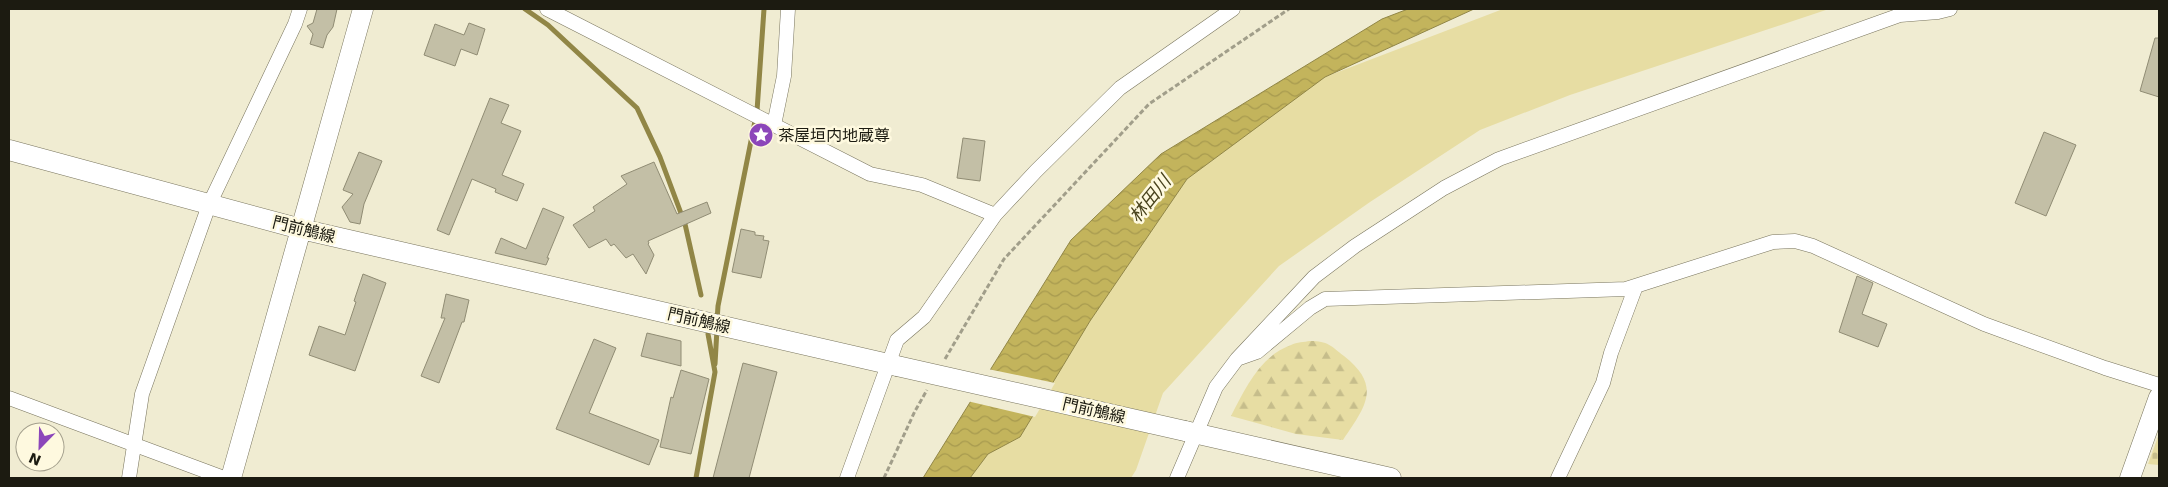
<svg xmlns="http://www.w3.org/2000/svg" width="2168" height="487" viewBox="0 0 2168 487" font-family="'DejaVu Sans','Noto Sans JP',sans-serif">
	<defs>
		<pattern id="forest-firs" width="22" height="20" patternUnits="userSpaceOnUse" patternTransform="scale(1.25)"><rect width="22" height="20" fill="#e7dda3"/><path d="M5 1l3.5 6h-7zM16 11l3.5 6h-7z" fill="#c6bd8b"/></pattern>
		<pattern id="cemetery-stones" width="16" height="16" patternUnits="userSpaceOnUse" patternTransform="scale(1.25)"><rect width="16" height="16" fill="#e7dda3"/><path d="M2 7V4a2 2 0 0 1 4 0v3zM10 15v-3a2 2 0 0 1 4 0v3z" fill="#c6bd8b"/></pattern>
		<pattern id="water-waves" width="16" height="10" patternUnits="userSpaceOnUse" patternTransform="scale(1.25)"><rect width="16" height="10" fill="#c3b45c"/><path d="M0 5q4-4 8 0t8 0" fill="none" stroke="#a79a4f"/></pattern>
	</defs>
	<rect width="100%" height="100%" fill="#f0ecd2"/>
	<path fill="#e7dda3" d="M1503,9H1829L1570,95L1480,130L1370,202L1279,266L1163,393L1136,470L1131,478H970L988,454L1020,437L1090,321L1187,179L1325,77Z"/>
	<path fill="url(#forest-firs)" d="M1310,341C1328,341 1331,346 1344,356C1382,386 1366,406 1343,440L1296,434L1231,416C1245,389 1260,356 1291,345C1297,342 1304,342 1310,341Z"/>
	<path fill="url(#cemetery-stones)" d="M2159,434V465L2148,464Z"/>
	<path fill="url(#water-waves)" stroke="#918646" d="M1408,9H1474L1325,77L1187,179L1090,321L1020,437L988,454L970,478H923L1071,240L1161,154L1382,19Z"/>
	<path fill="#f0ecd2" d="M988,369L1055,383L1035,417L967,401Z"/>
	<g fill="none" stroke-linecap="round" stroke-linejoin="round">
		<path stroke="#918646" stroke-width="5" d="M525,9L548,25L637,108L660,157L685,224L701,295
			M717,321L718,306L757,111L764,9
			M715,364L717,329
			M696,478L715,372L708,334"/>
	</g>
	<path fill="#c3bfa6" stroke="#908c74" d="M317,9H337L333,27L327,35L323,48L310,44L313,34L307,26L313,23Z
		M469,23L485,29L477,55L461,49L455,66L424,55L435,24L464,35Z
		M2155,38H2159V97L2140,91Z
		M490,98L509,105L501,123L521,131L502,175L524,184L517,201L495,192L496,189L472,179L449,235L437,230Z
		M2044,132L2076,145L2046,216L2015,203Z
		M963,138L985,141L980,181L957,178Z
		M359,152L382,161L364,204L360,224L350,222L342,207L353,194L343,190Z
		M654,162L677,214L707,202L711,213L648,241L649,243L648,244L654,255L646,274L633,254L626,258L614,244L611,246L606,239L589,248L573,225L595,211L593,207L627,184L621,176Z
		M543,208L564,217L547,258H549L546,265L495,253L501,238L526,249Z
		M741,229L755,232V235L764,236L763,240L769,241L761,278L732,272Z
		M363,274L386,283L355,371L309,355L319,326L345,335L356,302L354,301Z
		M1857,276L1873,283L1862,314L1887,324L1878,347L1839,332Z
		M446,294L469,300L464,322H462L439,383L421,376L445,318H441Z
		M647,333L681,341V366L641,356Z
		M594,339L616,348L589,413L659,440L649,465L556,429Z
		M743,363L777,372L749,478H713Z
		M681,370L709,379L691,454L660,447L671,397L673,398Z"/>
	<g fill="none" stroke-linecap="round" stroke-linejoin="round">
		<defs>
			<path id="street" d="M547,9L870,174L922,185L995,215
				M774,125L784,76L788,9
				M1237,359L1257,352L1310,308L1325,299L1626,289L1773,242L1795,241L1813,246L1984,324L2105,368L2159,385
				M9,398L224,478
				M129,478L142,394L209,205L295,24L300,9
				M847,478L897,340L924,317L995,215L1036,171L1120,88L1233,9
				M1177,478L1216,387L1237,359L1314,277L1355,246L1444,188L1499,159L1900,15L1938,12L1950,9
				M1558,478L1603,383L1611,353L1636,286"/>
			<path id="secondary" d="M9,150L301,229L897,366
				M1185,431L1391,478
				M231,478L363,9
				M2130,478L2159,397"/>
		</defs>
		<use href="#street" stroke="#79755e" stroke-width="15"/>
		<use href="#secondary" stroke="#79755e" stroke-width="21"/>
		<path stroke="#a19e8a" stroke-width="3" stroke-dasharray="5 2.5" stroke-linecap="butt" d="M945,359L1004,259L1149,104L1289,9
			M884,478L915,411L927,390"/>
		<use href="#street" stroke="#fff" stroke-width="14"/>
		<use href="#secondary" stroke="#fff" stroke-width="20"/>
		<defs>
			<path id="secondary-bridge" d="M897,366L1185,431"/>
		</defs>
		<use href="#secondary-bridge" stroke="#79755e" stroke-width="21" stroke-linecap="butt"/>
		<use href="#secondary-bridge" stroke="#fff" stroke-width="20"/>
	</g>
	<defs>
		<symbol id="sight-disc" viewBox="-11 -11 22 22"><circle r="9.5" fill="#8c46ba" stroke="#fef9df"/><path d="M0-6L1.8-2.2L6-1.7L2.9 1.2L3.7 5.4L0 3.3L-3.7 5.4L-2.9 1.2L-6-1.7L-1.8-2.2Z" fill="#fff"/></symbol>
	</defs>
	<g fill-rule="evenodd">
		<use href="#sight-disc" x="747" y="121" width="28" height="28"/>
	</g>
	<g text-anchor="middle" stroke-width="5" stroke-linejoin="round" paint-order="stroke">
		<g font-size="16" fill="#1c1b11" stroke="#fef9df" text-anchor="start">
			<text x="778" y="141">茶屋垣内地蔵尊</text>
		</g>
		<g font-size="16" fill="#1c1b11" stroke="#fef9df">
			<text transform="translate(304 229) rotate(14)" y="6">門前鵤線</text>
			<text transform="translate(699 320) rotate(13)" y="6">門前鵤線</text>
			<text transform="translate(1094 410) rotate(13)" y="6">門前鵤線</text>
		</g>
		<g font-size="18" font-style="italic" fill="#49431d" stroke="#fef9df">
			<text transform="translate(1150 199) rotate(-51)" y="6">林田川</text>
		</g>
	</g>
	<rect width="2168" height="487" fill="none" stroke="#1c1b11" stroke-width="20"/>
	<g transform="translate(40 447) rotate(203)"><circle r="24" fill="#fef9df" stroke="#a4a08d"/>
	<path d="M0-4L9 19L0 12L-9 19Z" fill="#8c46ba"/>
	<text y="-8" font-size="14" font-weight="bold" text-anchor="middle" fill="#1c1b11">N</text>
	</g>
</svg>
